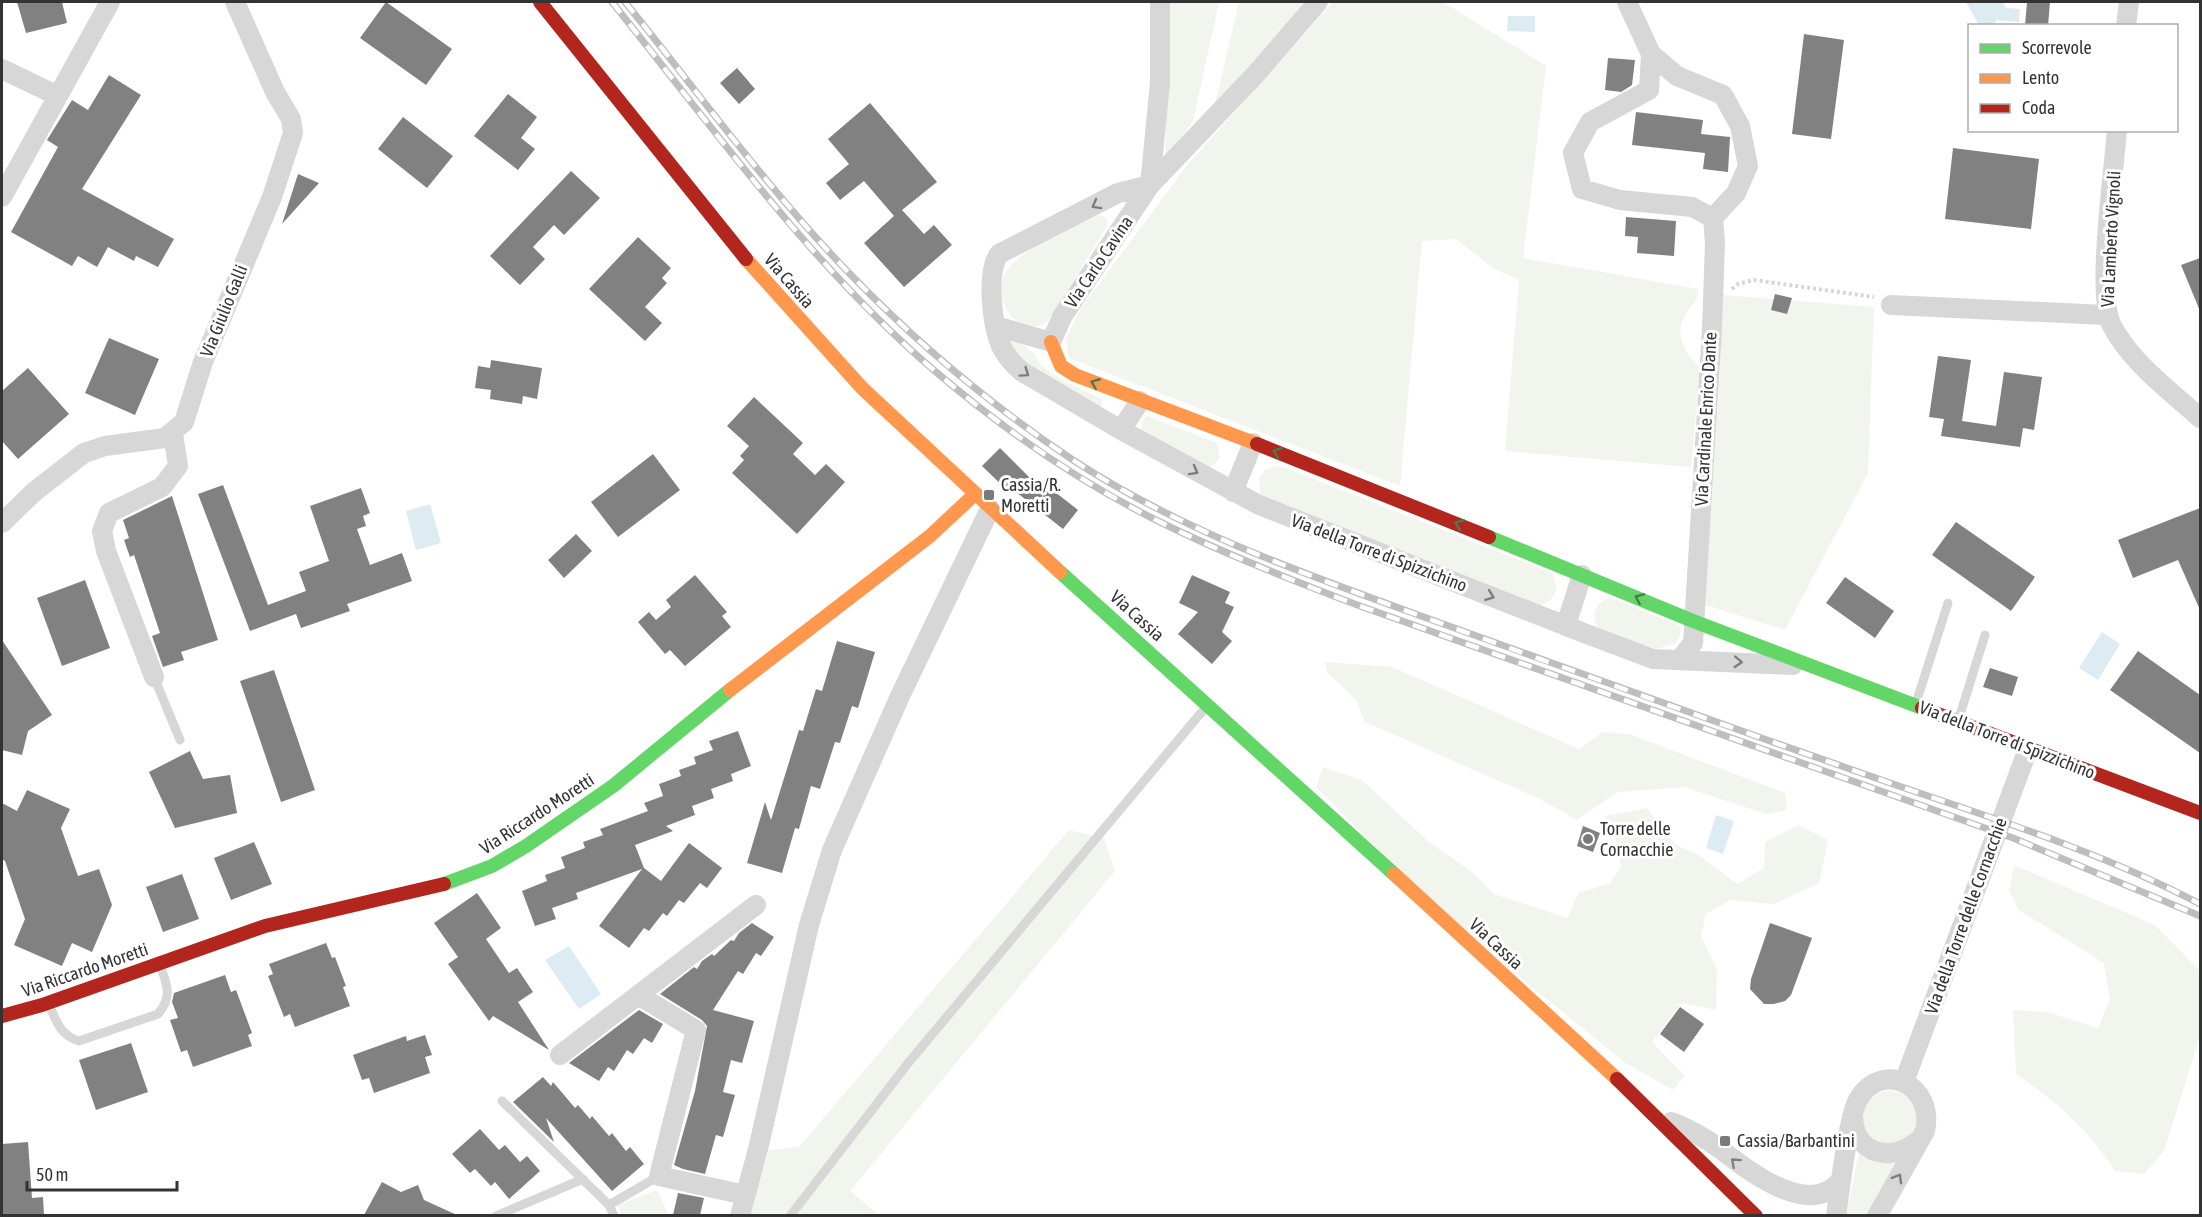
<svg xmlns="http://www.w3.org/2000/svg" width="2202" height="1217" viewBox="0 0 2202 1217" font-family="'Asap Condensed',sans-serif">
	<rect width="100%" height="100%" fill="#fff"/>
	<path fill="#f1f5ed" d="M1169,2H1219L1193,121L1165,159Z
		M1239,2H1310L1215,104Z
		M1333,2H1443L1546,66L1523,258L1698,289C1698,300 1696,301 1689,309C1672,331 1682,351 1700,367L1691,467L1505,451L1519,280L1493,268L1456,239L1422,241L1400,486L1069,358L1066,340L1079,311L1189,163Z
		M1100,215L1107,218V226L1049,320C1022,344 987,298 1006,272C1028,242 1068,230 1100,215Z
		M1723,295L1874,307L1868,473L1785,630L1705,605L1720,369Z
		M1008,339L1016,340L1035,354C1039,374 1085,390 1102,399V403L1099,407L1019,360Z
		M1147,416L1217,443L1220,457L1214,465L1205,468L1141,432L1142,421Z
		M1274,466L1286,468L1552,573C1562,592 1552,604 1532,607L1261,497L1259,478L1265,470Z
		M1609,597L1680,626V635L1675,644L1656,649L1599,631C1591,616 1593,606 1609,597Z
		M1325,662L1392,667L1579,749L1603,732L1629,734L1785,793L1787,810L1766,814L1684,787L1618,792L1577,820L1540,799L1365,722L1356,700L1327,672Z
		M1323,767L1362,780L1429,842L1472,872L1494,894L1568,918L1578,893L1610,883L1621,866L1616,841L1605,816L1647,808L1676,845L1697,854L1737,884L1764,868L1765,842L1798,825L1828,840L1819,883L1774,904L1731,900L1706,914L1701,936L1717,970L1716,1010L1681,1003L1652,1042L1685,1076L1673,1090L1624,1062L1445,916L1316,787Z
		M1069,830L1104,838L1115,871L850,1191L879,1215L750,1216L769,1150L799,1147Z
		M2014,865L2155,925L2199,970L2200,1036L2164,1151L2144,1174L2115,1171C2088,1129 2057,1102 2016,1074L2013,1010L2047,1012L2098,1028L2110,999L2104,963L2019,910L2009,891Z
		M1863 1118a27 27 0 1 1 54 0a27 27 0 1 1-54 0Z
		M1859,1152L1898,1162L1866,1215L1846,1216Z
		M657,1190L668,1215H622L618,1205Z"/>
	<path fill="#ddebf3" d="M1966,2H2003L2006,8L2020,9L2019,22L1996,20L1995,25H1979Z
		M1508,16H1535V32L1507,31Z
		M430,504L441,543L416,550L406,511Z
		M2102,632L2120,644L2098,680L2079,668Z
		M1716,815L1734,821L1723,854L1706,848Z
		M569,946L601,994L579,1009L545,960Z"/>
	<path fill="#818181" d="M17,2H62L67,23L26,33Z
		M386,2L452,49L426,85L360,38Z
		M2027,2H2050L2048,26H2025Z
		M1804,34L1844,40L1831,139L1792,134Z
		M1608,58L1635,60L1632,85L1621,92L1605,90Z
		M737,68L755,89L739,104L720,83Z
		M109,75L141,95L82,189L174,239L158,267L136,256L134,261L108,247L97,267L78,256L72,266L11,232L58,147L47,140L72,100L88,110Z
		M508,94L537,117L521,138L535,149L518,170L474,136Z
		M870,103L937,182L902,210L924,234L934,225L952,245L904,287L864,243L894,216L864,181L840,200L826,183L849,164L828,139Z
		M1636,112L1703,120L1701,134L1730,137L1728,172L1703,169L1705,153L1632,145Z
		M403,117L453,156L427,188L378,149Z
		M1953,148L2039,159L2031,229L1945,219Z
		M571,171L600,198L564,235L554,225L533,247L545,259L520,285L490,256Z
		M298,174L319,183L282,224Z
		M1626,217L1676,221L1674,256L1637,253L1638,237L1625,236Z
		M638,237L671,268L662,278L667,283L645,307L662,323L645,341L589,289Z
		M2200,258V311L2181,265Z
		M1775,294L1792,298L1787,314L1771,310Z
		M109,338L159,359L135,415L85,393Z
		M1938,356L1971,360L1962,421L1996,426L2004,372L2042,377L2034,430L2023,428L2020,447L1941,436L1944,419L1929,417Z
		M491,360L542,368L537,399L523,396L522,404L490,399L491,390L475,388L478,366L490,368Z
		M28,368L69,414L18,459L2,441V391Z
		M754,397L803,443L793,454L815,475L826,464L845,482L797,534L732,473L744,460L740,456L749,446L727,426Z
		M1000,448L1038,486L1041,481L1078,510L1063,529L1011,488L1008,491L982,466Z
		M653,454L680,490L618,537L591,502Z
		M223,485L268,605L306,591L299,572L329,561L310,506L361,488L370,513L363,516L366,526L357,529L370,565L402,553L412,581L347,604L350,611L301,628L296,614L250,631L198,494Z
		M172,496L218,640L181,652L184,660L163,667L152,636L160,633L134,555L130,557L124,540L129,538L123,520Z
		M2200,508V610L2178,560L2133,578L2118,540Z
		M1956,522L2035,577L2011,611L1932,555Z
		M576,534L592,551L564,578L548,560Z
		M695,575L727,612L722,616L731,627L685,666L670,650L665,654L638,622L649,612L656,620L671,607L666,600Z
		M1192,575L1230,592L1225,603L1234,607L1222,632L1232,641L1212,664L1178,634L1198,612L1179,603Z
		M1845,577L1894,611L1875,638L1826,603Z
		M85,580L110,648L62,666L37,598Z
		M2,640L52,715L28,731L22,755L2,750Z
		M837,641L875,652L858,708L852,706L840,743L835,742L820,789L811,786L799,829L795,828L782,873L747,863L765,802L771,820L799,730L803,731L816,689L822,691Z
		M2138,651L2200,695V753L2110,690Z
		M1990,668L2018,677L2012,696L1983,687Z
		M274,670L315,790L281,802L240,681Z
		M738,731L751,766L731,774L733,781L711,789L714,798L692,806L695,815L666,826L673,831L635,845L644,868L661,881L689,843L722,868L707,888L700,883L684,903L679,900L667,916L663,913L649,931L644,928L629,948L599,926L642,869L576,893L578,899L552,908L556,919L535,926L522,891L547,881L545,875L565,868L561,857L585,848L583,842L603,835L600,829L648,811L644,803L663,796L659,784L681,776L679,770L696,764L694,757L713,750L709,741Z
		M190,751L203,779L230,775L237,813L175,828L149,772Z
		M27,790L70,809L61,828L78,876L99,869L112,905L92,952L72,943L62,966L14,945L25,919L5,861L2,859V803L17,811Z
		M1583,826L1600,833L1593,852L1577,846Z
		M254,842L272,884L231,900L214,858Z
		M182,874L199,919L163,932L146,887Z
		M477,893L501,928L486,939L509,973L517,968L533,992L518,1002L549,1050L493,1016L489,1021L448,964L458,957L434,923Z
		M752,923L774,937L761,956L756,953L743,974L738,971L713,1010L754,1021L742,1063L731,1060L723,1092L735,1095L723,1137L716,1135L705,1174L683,1169L674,1165L695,1091L707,1026L702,1020L660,994L694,967L697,969L702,961L712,954L714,956L731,940L734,941L739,933Z
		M1770,923L1812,938L1791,995L1785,1001L1774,1004H1764L1750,989L1751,979Z
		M326,943L332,958L335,957L346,986L343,987L350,1006L295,1027L290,1014L284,1017L268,976L273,974L269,964Z
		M225,975L231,992L236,990L252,1033L248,1035L252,1046L193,1067L187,1050L181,1052L170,1020L178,1018L172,1002L174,993Z
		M1680,1007L1704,1024L1684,1052L1660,1034Z
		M639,1010L663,1024L652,1043L644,1038L633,1054L627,1050L614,1071L608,1067L599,1081L569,1063Z
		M425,1035L432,1055L425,1057L430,1073L374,1093L369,1078L362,1080L353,1055L406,1036L407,1041Z
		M131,1043L148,1092L96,1110L79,1060Z
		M543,1077L551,1086L553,1082L575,1108L578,1105L590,1119L592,1116L609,1136L612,1133L626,1151L630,1147L644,1164L612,1191L546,1118L554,1142L513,1102Z
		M480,1129L499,1150L505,1145L520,1162L527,1156L540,1171L509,1199L495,1182L491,1186L475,1169L470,1173L452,1154Z
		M28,1142L32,1198L43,1197L44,1215H2V1144Z
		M382,1182L401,1192L418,1185L424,1200L457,1215H364Z
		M678,1193L704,1198L700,1215H673Z"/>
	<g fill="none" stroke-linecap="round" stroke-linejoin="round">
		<path stroke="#d6d6d6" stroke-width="4" stroke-dasharray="3 3" stroke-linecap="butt" d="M1732,289L1738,284L1754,280L1874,297"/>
		<path stroke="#d7d7d7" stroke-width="9" d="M154,677L180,740
			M1916,703L1948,603
			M1959,718L1985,635
			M49,1005C57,1022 60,1035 79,1041L158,1014C173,996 167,985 160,965
			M502,1101L609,1205L614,1216
			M609,1205L659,1176
			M496,1216L583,1179
			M790,1216L909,1062L1205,708"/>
		<path stroke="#d7d7d7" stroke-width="20" d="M1627,2L1651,54L1649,90L1590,122L1573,153L1582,189L1620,200L1692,207L1713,218
			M2126,26L2129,2
			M1651,54L1677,76L1723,95L1740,126L1748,166L1736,193L1713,218
			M2,69L56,95
			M2117,130C2114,170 2096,297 2112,326C2131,362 2170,391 2200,418
			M1150,185L1118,193L999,254C986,272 992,325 1001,346C1006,356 1013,364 1021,371L1121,430L1259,505L1584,633L1653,659L1793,665
			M1150,185L1160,83V2
			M2,197L110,2
			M1891,305L2106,315
			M996,326L1051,342L1062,317L1150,185L1255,75L1318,2
			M1121,430L1140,401
			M1233,492L1253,443
			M2,523L34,492L84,453L105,446L165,438L184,422L203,362L272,197L293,133L291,119L275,92L235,2
			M1566,625L1582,575
			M1680,659L1693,643L1712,329L1715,243L1713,218
			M154,677L106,551L102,531L109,513L162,487L178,466L173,434
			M638,995L696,1030L659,1176L745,1195
			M560,1055L756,905
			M1904,1082L2028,749
			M1853,1117C1855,1155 1892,1163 1918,1141
			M1671,1122C1690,1129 1707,1139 1723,1151C1753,1175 1811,1217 1840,1181
			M740,1216L759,1145L809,925L832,850L900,696L990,509
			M1836,1216C1840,1191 1848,1115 1859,1098C1883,1060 1935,1085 1925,1131L1877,1216"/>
		<path stroke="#63d668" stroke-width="14" d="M1489,537L1693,621L1922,708
			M1060,572L1394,874
			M444,884L492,866L526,846L613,786L730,690"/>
		<path stroke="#ff974d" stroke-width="14" d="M746,259L862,388L1060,572
			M1051,342L1061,366L1075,375L1257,444
			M730,690L930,536L975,494
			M1394,874L1617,1079"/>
		<path stroke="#b3261e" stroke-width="14" d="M540,2L746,259
			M1257,444L1489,537
			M1922,708L2200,813
			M2,1016L42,1005L265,926L444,884
			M1617,1079L1756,1216"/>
		<defs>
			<path id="rail" d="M612,2C714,129 811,266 936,372C1002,428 1078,481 1156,520C1222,553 1291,580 1360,606L2013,838L2200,916
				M625,2C699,93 769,191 851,275C919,345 992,406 1073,460C1180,530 1302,573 1421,616C1571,670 1720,724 1870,776C1981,815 2096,849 2200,904"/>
		</defs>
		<use href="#rail" stroke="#bebebe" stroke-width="7"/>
		<use href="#rail" stroke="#fff" stroke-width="4.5" stroke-dasharray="14" stroke-linecap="butt"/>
	</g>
	<defs><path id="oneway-chevron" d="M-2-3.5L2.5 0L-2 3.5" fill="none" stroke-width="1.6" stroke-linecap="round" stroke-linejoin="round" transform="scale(1.5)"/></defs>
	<g stroke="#7d7d7d">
		<use href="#oneway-chevron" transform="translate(1096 205) rotate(151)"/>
		<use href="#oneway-chevron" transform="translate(1025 373) rotate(35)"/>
		<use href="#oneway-chevron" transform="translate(1194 471) rotate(29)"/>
		<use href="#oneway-chevron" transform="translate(1490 596) rotate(21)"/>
		<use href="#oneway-chevron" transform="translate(1738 662) rotate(3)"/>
		<use href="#oneway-chevron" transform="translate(1735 1162) rotate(-138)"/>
		<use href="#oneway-chevron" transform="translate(1898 1178) rotate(-60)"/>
	</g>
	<g stroke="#497c4b">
		<use href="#oneway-chevron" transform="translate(1095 383) rotate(-158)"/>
		<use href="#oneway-chevron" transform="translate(1277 452) rotate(-160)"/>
		<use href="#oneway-chevron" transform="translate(1459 524) rotate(-158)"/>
		<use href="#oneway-chevron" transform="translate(1639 598) rotate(-157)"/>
	</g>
	<g fill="#7a7a7a" stroke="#fff" stroke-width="2">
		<rect x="983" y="489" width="12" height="12" rx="3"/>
		<circle cx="1588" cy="839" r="6"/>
		<rect x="1719" y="1135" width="12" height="12" rx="3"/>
	</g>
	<g text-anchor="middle" stroke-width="6" stroke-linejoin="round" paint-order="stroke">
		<g font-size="18" fill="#333" stroke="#fff">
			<text transform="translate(2111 239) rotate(-87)" y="6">Via Lamberto Vignoli</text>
			<text transform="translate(1099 262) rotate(-56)" y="6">Via Carlo Cavina</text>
			<text transform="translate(789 281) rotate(49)" y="6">Via Cassia</text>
			<text transform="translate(224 311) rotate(-68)" y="6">Via Giulio Galli</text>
			<text transform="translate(1706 419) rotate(-87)" y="6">Via Cardinale Enrico Dante</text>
			<text transform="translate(1379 553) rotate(21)" y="6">Via della Torre di Spizzichino</text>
			<text transform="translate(1137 616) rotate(42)" y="6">Via Cassia</text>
			<text transform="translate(2007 740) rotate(21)" y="6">Via della Torre di Spizzichino</text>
			<text transform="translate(537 814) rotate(-33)" y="6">Via Riccardo Moretti</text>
			<text transform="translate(1966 916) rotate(-70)" y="6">Via della Torre delle Cornacchie</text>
			<text transform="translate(1496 944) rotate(43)" y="6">Via Cassia</text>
			<text transform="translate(85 970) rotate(-19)" y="6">Via Riccardo Moretti</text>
		</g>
		<g font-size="18" fill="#333" stroke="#fff" text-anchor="start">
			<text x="1001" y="491">Cassia/R.<tspan x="1001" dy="21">Moretti</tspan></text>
			<text x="1600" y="835">Torre delle<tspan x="1600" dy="21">Cornacchie</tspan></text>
			<text x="1737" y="1147">Cassia/Barbantini</text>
		</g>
	</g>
	<rect width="2202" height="1217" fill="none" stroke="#333333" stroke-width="6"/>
	<rect x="1968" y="24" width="210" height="108" fill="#ffffff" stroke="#adadad" stroke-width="1.5"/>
	<rect x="1980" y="44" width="30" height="9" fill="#63d668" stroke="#adadad" stroke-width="1.5"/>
	<text x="2022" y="54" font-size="18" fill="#333333">Scorrevole</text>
	<rect x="1980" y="74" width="30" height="9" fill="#ff974d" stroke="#adadad" stroke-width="1.5"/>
	<text x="2022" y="84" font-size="18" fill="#333333">Lento</text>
	<rect x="1980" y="104" width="30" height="9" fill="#b3261e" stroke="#adadad" stroke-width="1.5"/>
	<text x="2022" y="114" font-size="18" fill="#333333">Coda</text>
	<path d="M27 1181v9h150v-9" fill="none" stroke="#333333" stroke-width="3"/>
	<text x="36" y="1181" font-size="18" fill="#333333" stroke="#ffffff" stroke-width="4.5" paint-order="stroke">50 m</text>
</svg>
